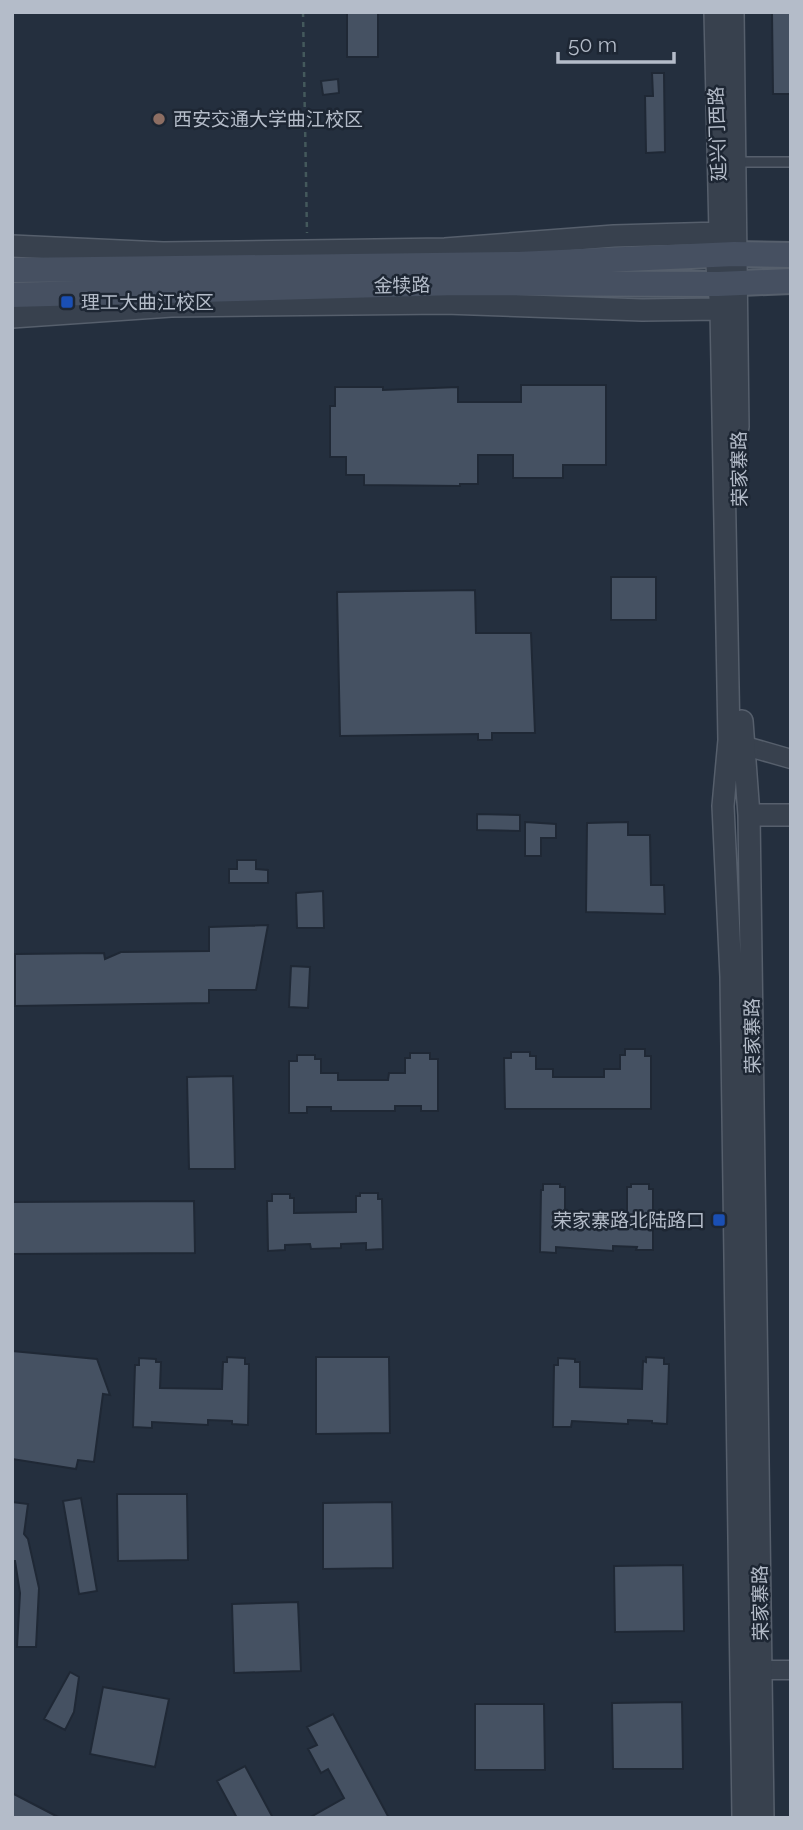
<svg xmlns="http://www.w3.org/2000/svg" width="803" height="1830" viewBox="0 0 803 1830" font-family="Raleway,'Noto Sans SC',sans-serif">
	<rect width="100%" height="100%" fill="#242f3e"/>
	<path fill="#455162" stroke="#1f2835" stroke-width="2" d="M347,12H378V57H347Z
		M772,13H791V94H773Z
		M652,73H664L665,152L646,153L645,96H653Z
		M338,79L339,93L323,95L321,81Z
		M521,385H606V465H563V478H513V455H478V484H460V486L364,485V475H346V457H330V406H335V387H383V390L458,387V402H521Z
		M611,577H656V620H611Z
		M475,590L476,633H531L535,733H492V740H478V734L340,736L337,592Z
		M477,814L520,815V831L477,830Z
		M525,822L556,824V838H541V856H525Z
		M628,822V835H650L651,885H664L665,914L586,912L587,823Z
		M237,860H256V869L268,870V883H229V869H237Z
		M323,891L324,928H297L296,893Z
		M268,925L256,990H209V1003L15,1006V954L104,953L105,959L121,952L209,951V927Z
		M291,966L310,967L308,1008L289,1007Z
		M625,1049H645V1056H651V1109H505L504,1058H511V1052H530V1056H536V1069H553V1077H604V1069H620V1055H625Z
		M410,1053H430V1059H438V1111H421V1106H395V1111H331V1107H307V1113H289V1061H297V1055H315V1059H321V1073H338V1080H388L389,1073H405V1058H410Z
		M233,1076L235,1169H189L187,1077Z
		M543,1184H560V1187H565V1215L607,1216L627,1215V1187H631V1184H649V1189H653V1250H636L637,1247L613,1246V1251L556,1247V1253L540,1252L541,1190H543Z
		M360,1193H378V1199H382L383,1249L366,1250V1243L341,1244V1248L311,1249L310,1244L285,1245V1250L268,1251L267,1201H272V1194H290V1198H294V1213L356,1212V1196H360Z
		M194,1201L195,1253L12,1254V1202Z
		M12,1351L97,1359L110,1395L103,1394L94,1462L78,1460L76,1469L12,1459Z
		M227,1357L245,1358V1364H249L248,1425L232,1424V1421L208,1420V1425L152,1422V1428L133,1427L135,1365H139V1358L156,1359V1362H161L160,1388L222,1389L223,1362H227Z
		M316,1357H389L390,1433L316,1434Z
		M646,1357L664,1358V1364H669L667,1424L652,1423V1421L628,1420V1424L572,1421L571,1427H553L554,1365H558V1358L575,1359V1362H580V1387L642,1389L643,1361L646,1362Z
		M117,1494H187L188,1560L118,1561Z
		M81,1498L97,1591L79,1594L63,1501Z
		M12,1502L28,1504L24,1534L28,1539L39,1588L36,1647H17L20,1593L15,1561H12Z
		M392,1502L393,1568L323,1569V1503Z
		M683,1565L684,1631L615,1632L614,1566Z
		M298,1602L301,1671L234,1673L232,1604Z
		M70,1672L79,1677L74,1712L65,1730L44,1719Z
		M103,1687L169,1699L155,1767L90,1754Z
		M682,1702L683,1769H613L612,1703Z
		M475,1704H544L545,1770H475Z
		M333,1714L389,1818H309L344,1798L328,1769L321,1773L308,1749L317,1745L307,1727Z
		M245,1766L273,1818H237L217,1781Z
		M12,1793L60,1818H12Z"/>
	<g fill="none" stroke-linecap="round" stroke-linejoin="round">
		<defs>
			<path id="service" d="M736,162H791"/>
			<path id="minor" d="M742,745L791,759
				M761,1670H791"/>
			<path id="tertiary" d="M715,12L720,233L716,255L721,309L729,740L723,806L731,977L743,1818
				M733,12L738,427
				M12,246L163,253L445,249L614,236L720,233
				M12,317L171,306L445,303L642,310L721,309
				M742,721L749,815L763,1818
				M749,815H791"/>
			<path id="secondary" d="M12,270L518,264L734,254L791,255
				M12,295L457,283L718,284L791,281"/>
		</defs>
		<use href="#service" stroke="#565f6c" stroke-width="12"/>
		<use href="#minor" stroke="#565f6c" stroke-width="21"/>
		<use href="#tertiary" stroke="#565f6c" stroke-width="24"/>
		<use href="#secondary" stroke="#565f6c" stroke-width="28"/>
		<path stroke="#44595c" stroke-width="2.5" stroke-dasharray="5 5" stroke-linecap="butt" d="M303,12L307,233"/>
		<use href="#service" stroke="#38414e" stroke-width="9"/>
		<use href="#minor" stroke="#38414e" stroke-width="18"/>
		<use href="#tertiary" stroke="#38414e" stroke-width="21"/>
		<use href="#secondary" stroke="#465061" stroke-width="24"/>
	</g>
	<circle fill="#8d6e63" stroke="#1d2633" stroke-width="2.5" cx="159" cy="119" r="7"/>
	<g fill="#1a4fb4" stroke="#1d2633" stroke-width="2.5">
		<rect x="60" y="295" width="14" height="14" rx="3.5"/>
		<rect x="712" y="1213" width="14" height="14" rx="3.5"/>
	</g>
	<g text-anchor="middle" stroke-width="5" stroke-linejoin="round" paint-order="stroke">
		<g font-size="19" fill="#b4bcc9" stroke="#1d2633" text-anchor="start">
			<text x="173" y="126">西安交通大学曲江校区</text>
			<text x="81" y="309">理工大曲江校区</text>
			<text x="705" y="1227" text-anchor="end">荣家寨路北陆路口</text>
		</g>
		<g font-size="19" fill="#b4bcc9" stroke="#1d2633">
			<text transform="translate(717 134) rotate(-92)" y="7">延兴门西路</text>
			<text transform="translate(402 285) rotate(-1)" y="7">金犊路</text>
			<text transform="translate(739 469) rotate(-91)" y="7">荣家寨路</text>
			<text transform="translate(752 1036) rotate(-91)" y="7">荣家寨路</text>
			<text transform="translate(760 1603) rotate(-91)" y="7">荣家寨路</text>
		</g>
	</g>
	<rect width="803" height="1830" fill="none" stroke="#b4bcc9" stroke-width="28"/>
	<path d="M558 52v10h116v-10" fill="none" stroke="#b4bcc9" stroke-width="3.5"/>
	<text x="568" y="52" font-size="21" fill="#b4bcc9" stroke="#1d2633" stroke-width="5" paint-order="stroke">50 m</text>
</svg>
